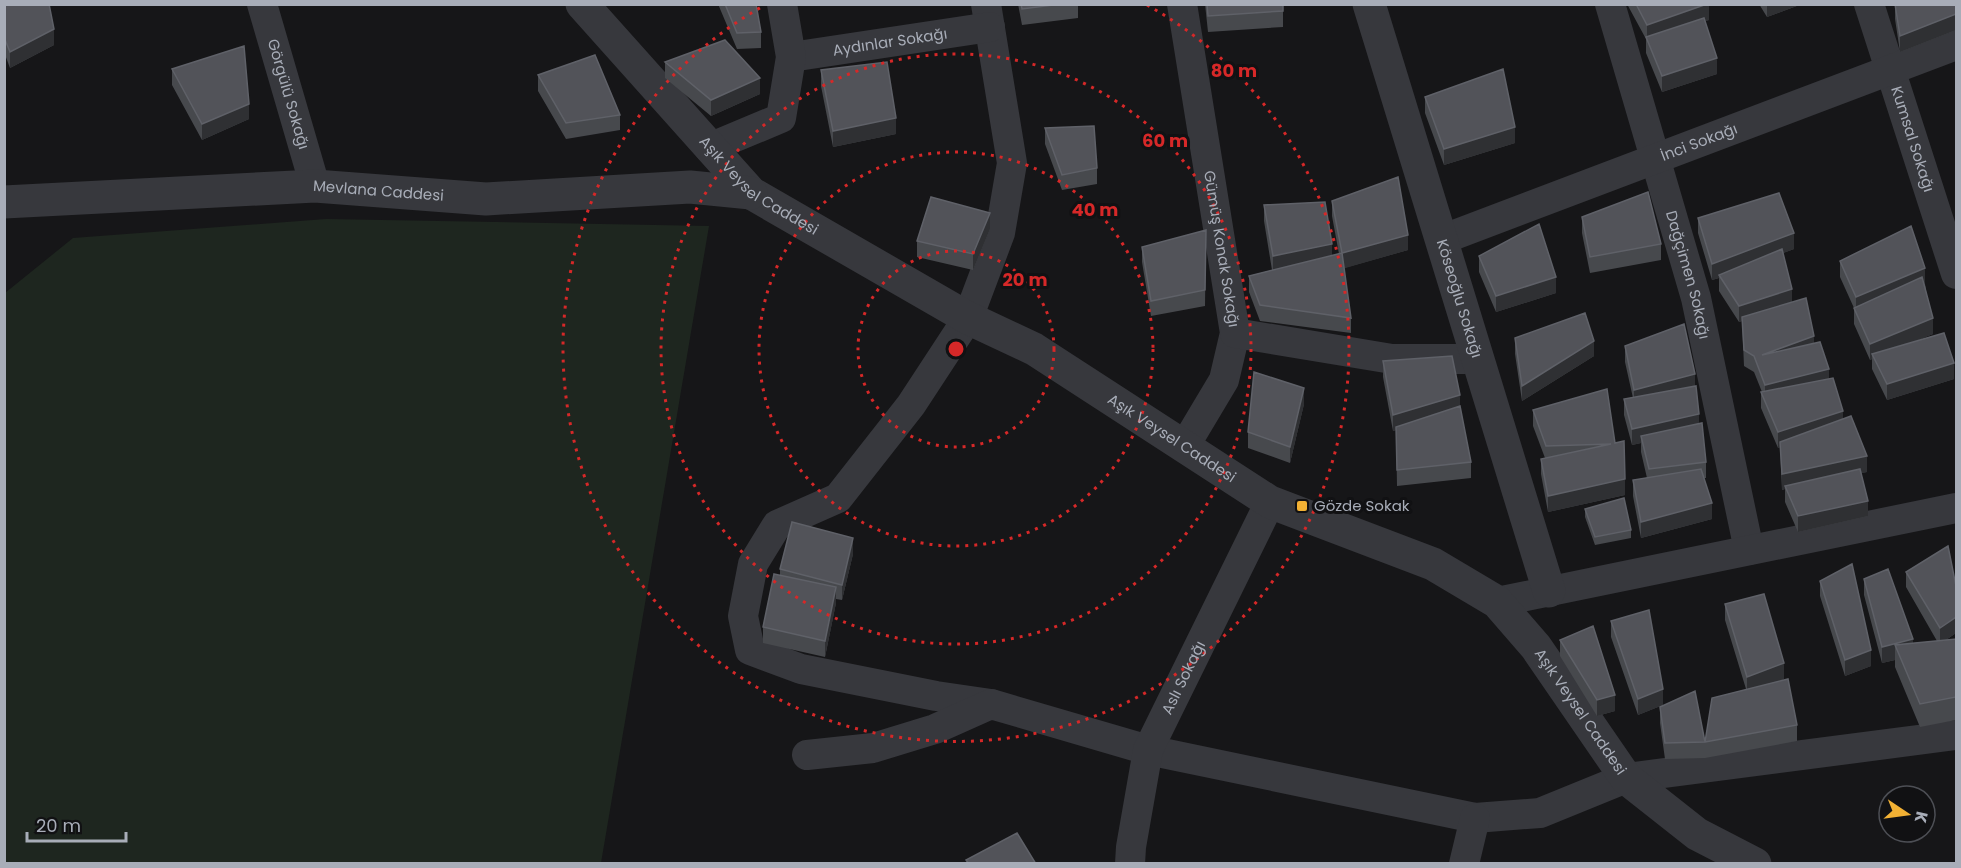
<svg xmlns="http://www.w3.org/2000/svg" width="1961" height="868" viewBox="0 0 1961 868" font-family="Poppins,sans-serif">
	<rect width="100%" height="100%" fill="#161618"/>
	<path fill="#1e261f" d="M326,219L709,226L601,863H5V293L73,238Z"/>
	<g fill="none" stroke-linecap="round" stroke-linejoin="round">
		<g stroke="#37383d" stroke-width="30">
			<path id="s1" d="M262,4L315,186"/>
			<path d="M986,4L1012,163L1000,233L968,318L911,405L838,498L777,525L753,564L743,616L750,650L801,669L936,696L991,704"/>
			<path id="s2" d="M1182,4L1235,333L1224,380L1184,447"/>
			<path id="s3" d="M1610,4L1696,298L1749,550"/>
			<path id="s4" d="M1869,4L1956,274"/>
			<path id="s5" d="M791,57L990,27"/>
			<path d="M709,148L781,118L791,57L782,4"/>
			<path id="s6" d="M1441,240L1956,45"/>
			<path d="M1235,333L1392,359H1478"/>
			<path d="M1497,602L1956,508"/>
			<path d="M807,755L873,748L935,729L991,704L1148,750L1475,818L1540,813L1626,778L1956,735"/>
			<path id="s7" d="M1130,864L1131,847L1148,750L1270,502"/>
			<path d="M1464,864L1475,818"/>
		</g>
		<g stroke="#37383d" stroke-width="33">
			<path id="s8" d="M582,4L751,193L968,318L1034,349L1270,502L1433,564L1497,602L1536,647L1626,778L1697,834L1755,864"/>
			<path id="s9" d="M1369,4L1549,591"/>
			<path id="s10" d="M4,202L315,186L486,199L690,187L751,193"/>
		</g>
	</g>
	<path fill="#47494d" d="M4,4L54,45L10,68L4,52Z
		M718,4H756L761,32V48L737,49Z
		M1018,4H1078V18L1022,25Z
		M1205,4H1283V27L1208,32Z
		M1627,4H1709V20L1705,21L1717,74L1662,92L1646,53V39Z
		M1759,4H1802L1767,17Z
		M1895,4H1956V30L1900,52L1895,19Z
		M665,62L760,94L711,116L665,78Z
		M172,69L249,119L202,140L172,85Z
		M821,70L896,134L833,147L821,86Z
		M538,75L620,115V130L566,139L538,91Z
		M1425,97L1515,143L1444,165L1425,113Z
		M1045,128L1097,168V184L1062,190L1045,144Z
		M1332,201L1408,250L1344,268L1351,318V333L1260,321L1249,292V276L1272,270L1264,221V205L1332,256L1339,254L1332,216Z
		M1582,217L1661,244V260L1590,273L1582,233Z
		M1698,218L1794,249L1783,253L1792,302L1814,344L1843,418L1867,472L1861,473L1868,516L1798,532L1785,502V489L1782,490L1780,447L1778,448L1761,408V392H1762L1754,372L1744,366L1742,321L1739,322L1719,291V278L1712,280L1698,233Z
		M990,229L973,270L917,257V241Z
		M1206,230L1205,306L1151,316L1142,262V247Z
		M1479,256L1556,293L1496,312L1479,272Z
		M1840,261L1925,284L1933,334L1915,341L1954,379L1887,400L1872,369V359L1870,360L1854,324V308L1840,277Z
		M1515,338L1594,356L1522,401L1515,354Z
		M1625,346L1695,386L1699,424L1706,462V478H1704L1712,519L1641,538L1633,496V480L1647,478L1641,452V443L1632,445L1624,415V399L1633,398L1625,362Z
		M1383,361L1460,407L1471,462V478L1397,486L1396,430L1393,431L1383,377Z
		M1304,404L1290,463L1248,448V432Z
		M1533,410L1615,443L1625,495L1548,512L1541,474V459L1545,458L1533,426Z
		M1585,509L1631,530V538L1595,545L1585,517Z
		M853,554L842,600L836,599V603L825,657L763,643V627L780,575V569Z
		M1906,572L1956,633L1946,640L1956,639V720L1920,727L1895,667V660L1882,663L1864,595V579L1913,643L1937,641L1906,587Z
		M1820,581L1871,666L1845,676L1820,596Z
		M1725,604L1784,679L1774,682L1797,725V741L1705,758L1665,759L1660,723V707L1705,742L1746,689L1725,620Z
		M1611,621L1663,705L1638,715L1611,637Z
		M1560,640L1615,711L1597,716L1560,656Z"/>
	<path fill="#2f3033" d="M1707,4H1709V20L1647,41V25Z
		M1767,4H1802L1767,17Z
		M1956,14V30L1900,52V36Z
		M54,29V45L10,68V52Z
		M1717,58V74L1662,92V76Z
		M760,78V94L711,116V100Z
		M249,104V119L202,140V124Z
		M896,118V134L833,147V131Z
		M1515,127V143L1444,165V149Z
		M990,213V229L973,270V254Z
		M1794,233V249L1720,277L1719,275V278L1712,280V264Z
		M1408,235V250L1342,269V253Z
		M1332,244V260L1273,272V256Z
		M1925,268V284L1856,313V297Z
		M1556,277V293L1496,312V296Z
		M1792,289V305L1739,322V306Z
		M1933,318V334L1874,358L1872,354V359L1870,360V344Z
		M1814,336V352L1762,355Z
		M1594,341V356L1522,401V386Z
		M1954,363V379L1887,400V384Z
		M1829,369V385L1765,401V385Z
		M1695,374V390L1634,406V390Z
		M1304,388V404L1290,463V447Z
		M1460,395V411L1393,431V415Z
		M1843,411V427L1778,448V432Z
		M1699,414V430L1641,436V443L1632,445V429Z
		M1867,456V472L1786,489L1785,486V489L1782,490V474Z
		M1625,479V495L1548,512V496Z
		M1868,501V516L1798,532V516Z
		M1712,503V519L1641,538V522Z
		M853,538V554L842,600V585Z
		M836,587V603L825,657V641Z
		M1956,617V633L1940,644V628Z
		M1913,639V655L1895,645V660L1882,663V647Z
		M1871,650V666L1845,676V660Z
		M1784,663V679L1747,693V677Z
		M1663,689V705L1638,715V699Z
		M1615,695V711L1597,716V700Z"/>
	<path fill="#525359" stroke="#5f6168" stroke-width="1.5" d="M4,4H49L54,29L10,52L4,37Z
		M725,4H756L761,32L737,33Z
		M1021,4H1061L1022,9Z
		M1207,4H1283V11L1208,16Z
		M1636,4H1707L1647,25Z
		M1895,4H1956V14L1900,36Z
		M1704,18L1717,58L1662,76L1646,37Z
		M725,40L760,78L711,100L665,62Z
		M244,46L249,104L202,124L172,69Z
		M595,55L620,115L566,123L538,75Z
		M887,62L896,118L833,131L821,70Z
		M1503,69L1515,127L1444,149L1425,97Z
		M1094,126L1097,168L1062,175L1045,128Z
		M1398,177L1408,235L1342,253L1332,201Z
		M1648,192L1661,244L1590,257L1582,217Z
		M1779,193L1794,233L1712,264L1698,218Z
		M931,197L990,213L973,254L917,241Z
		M1325,202L1332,244L1273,256L1264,205Z
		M1539,224L1556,277L1496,296L1479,256Z
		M1911,226L1925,268L1856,297L1840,261Z
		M1206,230L1205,290L1151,301L1142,247Z
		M1782,249L1792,289L1739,306L1719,275Z
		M1342,253L1351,318L1260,305L1249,276Z
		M1922,277L1933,318L1870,344L1854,308Z
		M1806,298L1814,336L1762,355L1820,342L1829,369L1765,385L1754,356L1744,350L1742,317Z
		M1585,313L1594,341L1522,386L1515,338Z
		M1684,324L1695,374L1634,390L1625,346Z
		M1944,333L1954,363L1887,384L1872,354Z
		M1452,356L1460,395L1393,415L1383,361Z
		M1254,372L1304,388L1290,447L1248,432Z
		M1833,378L1843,411L1778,432L1761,392Z
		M1696,386L1699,414L1632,429L1624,399Z
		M1607,389L1615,443L1624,441L1625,479L1548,496L1541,459L1611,444L1546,446L1533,410Z
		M1460,406L1471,462L1397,470L1396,427Z
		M1851,416L1867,456L1782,474L1780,442Z
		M1702,423L1706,462L1649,469L1641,436Z
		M1701,469L1712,503L1641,522L1633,480Z
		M1860,469L1868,501L1798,516L1785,486Z
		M1624,498L1631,530L1595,537L1585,509Z
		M792,522L853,538L842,585L780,569Z
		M1948,546L1956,586V617L1940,628L1906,572Z
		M1852,564L1871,650L1845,660L1820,581Z
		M1888,569L1913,639L1882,647L1864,579Z
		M774,574L836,587L825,641L763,627Z
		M1764,594L1784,663L1747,677L1725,604Z
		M1649,610L1663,689L1638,699L1611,621Z
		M1593,626L1615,695L1597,700L1560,640Z
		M1956,639V697L1920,704L1895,645Z
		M1788,679L1797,725L1705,742L1665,743L1660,707L1695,691L1705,742L1712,698Z
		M1017,833L1036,864H969L966,860Z"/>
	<g fill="none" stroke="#d62828" stroke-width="3" stroke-dasharray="3 6">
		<circle cx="956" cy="349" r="98"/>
		<circle cx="956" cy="349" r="197"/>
		<circle cx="956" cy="349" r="295"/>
		<path d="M1147 5A393 393 0 1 1 765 5"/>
	</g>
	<rect fill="#f2b134" stroke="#111113" stroke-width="2" x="1296" y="500" width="12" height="12" rx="3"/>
	<g text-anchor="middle" stroke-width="6" stroke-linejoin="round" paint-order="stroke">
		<g font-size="15" fill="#a8adb8" stroke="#111113">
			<text dy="5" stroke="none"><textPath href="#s5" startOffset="100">Aydınlar Sokağı</textPath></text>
			<text dy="5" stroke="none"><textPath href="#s1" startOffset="94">Görgülü Sokağı</textPath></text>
			<text dy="5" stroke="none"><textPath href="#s4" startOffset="142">Kumsal Sokağı</textPath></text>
			<text dy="5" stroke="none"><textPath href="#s6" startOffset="276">İnci Sokağı</textPath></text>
			<text dy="5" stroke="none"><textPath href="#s8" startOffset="255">Aşık Veysel Caddesi</textPath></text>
			<text dy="5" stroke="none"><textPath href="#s10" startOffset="375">Mevlana Caddesi</textPath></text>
			<text dy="5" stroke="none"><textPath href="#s2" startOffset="248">Gümüş Konak Sokağı</textPath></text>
			<text dy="5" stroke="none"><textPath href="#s3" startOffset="282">Dağçimen Sokağı</textPath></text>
			<text dy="5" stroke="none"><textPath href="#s9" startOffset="308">Köseoğlu Sokağı</textPath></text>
			<text dy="5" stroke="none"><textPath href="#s8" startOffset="741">Aşık Veysel Caddesi</textPath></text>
			<text dy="5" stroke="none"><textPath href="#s7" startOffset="196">Aslı Sokağı</textPath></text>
			<text dy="5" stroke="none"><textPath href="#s8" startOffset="1245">Aşık Veysel Caddesi</textPath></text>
		</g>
		<g font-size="15" fill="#a8adb8" stroke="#111113" text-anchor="start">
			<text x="1314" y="511">Gözde Sokak</text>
		</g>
	</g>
	<circle cx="956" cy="349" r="9" fill="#d62828" stroke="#111113" stroke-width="3"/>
	<g font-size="18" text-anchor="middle" font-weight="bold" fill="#d62828" stroke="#111113" stroke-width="6" stroke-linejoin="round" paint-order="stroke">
		<text x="1234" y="77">80 m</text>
		<text x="1165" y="147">60 m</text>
		<text x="1095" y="216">40 m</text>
		<text x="1025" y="286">20 m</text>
	</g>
	<rect width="1961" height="868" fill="none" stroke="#a8adb8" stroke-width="12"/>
	<g transform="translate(1907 814) rotate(103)"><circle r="28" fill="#111113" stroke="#4d4f55" stroke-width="1.5"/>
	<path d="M0-4.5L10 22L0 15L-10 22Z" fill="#f2b134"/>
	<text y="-9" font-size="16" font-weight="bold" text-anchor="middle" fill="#a8adb8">K</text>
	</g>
	<path d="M27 832v9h99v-9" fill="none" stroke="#a8adb8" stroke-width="3"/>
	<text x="36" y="832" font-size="18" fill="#a8adb8" stroke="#111113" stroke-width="4.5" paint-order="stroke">20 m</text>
</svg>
